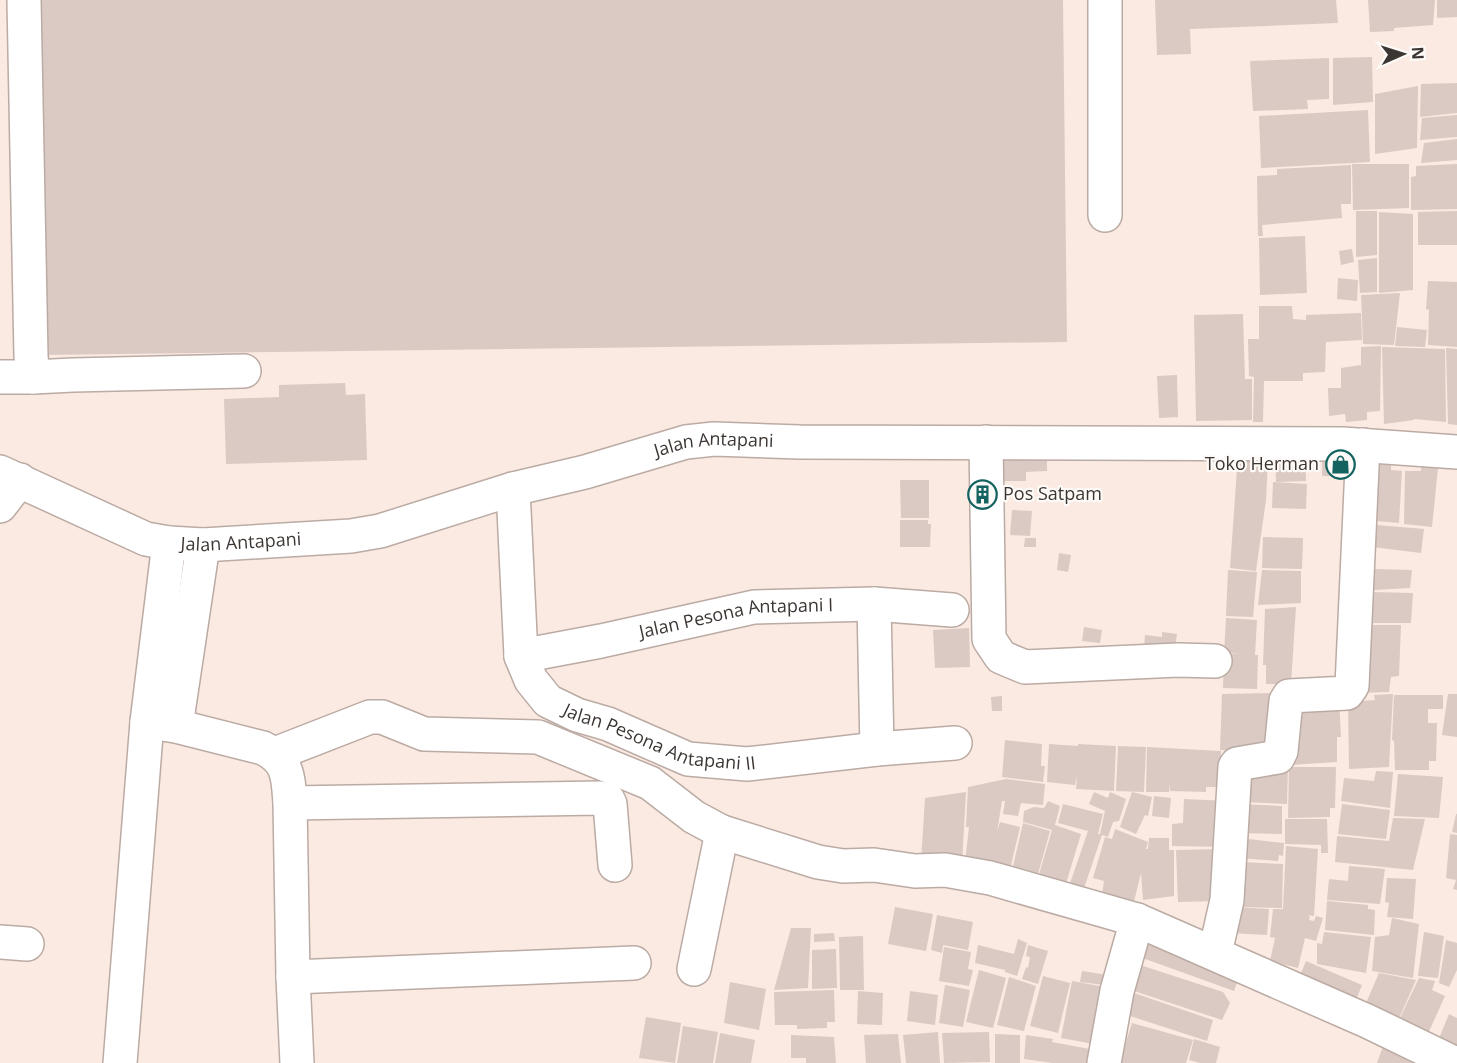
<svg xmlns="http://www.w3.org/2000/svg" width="1457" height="1063" viewBox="0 0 1457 1063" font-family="'Open Sans',sans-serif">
	<rect width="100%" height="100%" fill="#faeae2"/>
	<path fill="#dacac3" d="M36,0H1063L1067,342L40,355Z
		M1155,0H1336L1338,23L1190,29L1191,54L1157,55Z
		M1368,0H1435L1433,25L1394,28V31L1370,32Z
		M1437,0H1457V17L1437,18Z
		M1372,57L1373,102L1333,105V58Z
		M1329,58V99L1307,100L1308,109L1253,111L1250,61Z
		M1457,83V113L1420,117L1421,84Z
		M1418,86L1417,148L1375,154V94Z
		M1368,110L1370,162L1261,168L1259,116Z
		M1457,115V137L1420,140L1422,118Z
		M1457,139V160L1421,163L1424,143Z
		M1352,164H1409V208L1353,210Z
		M1457,164V209L1411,210V177L1416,176V166Z
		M1351,165V204H1341L1342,218L1262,225L1263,236H1258L1257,176L1277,175V169Z
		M1356,211H1377V255L1356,257Z
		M1457,211V245H1418V212Z
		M1379,212L1413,214V290L1379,293Z
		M1305,236L1307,293L1260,295L1259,238Z
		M1352,249L1354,262L1341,265L1339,251Z
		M1377,258V292L1360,293L1358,260Z
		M1338,278L1358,280L1357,301L1337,299Z
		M1428,281L1457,282V347L1428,345L1429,310L1426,309Z
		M1400,293L1394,345L1363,344L1361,295Z
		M1259,306H1292L1293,319L1306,320V315L1361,313L1362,340L1326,342L1325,372L1303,373V381H1264L1263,422H1253L1254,377L1249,376L1248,339H1259Z
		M1243,314L1245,379H1252V420L1196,421L1194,315Z
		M1397,327L1427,330L1425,347L1395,346Z
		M1381,346L1380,411L1367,412V420L1346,422L1345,414L1329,416L1328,388H1341V368L1361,365V347Z
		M1382,347L1445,349L1446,422L1414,419V409V420L1384,424Z
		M1446,348L1457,349V425L1448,424Z
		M1177,375L1178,417L1159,418L1157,376Z
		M345,383L346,395L365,394L367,460L226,464L224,399L279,397V385Z
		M1305,450L1306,481L1276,482L1275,453Z
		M1322,452H1359L1358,477L1322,476Z
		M1238,455L1268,458L1266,500L1256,571L1230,568Z
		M1366,455H1391V470L1402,471L1399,523L1365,520Z
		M1422,457L1439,458L1432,527L1404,524L1405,471H1421Z
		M1002,458H1047V471L1026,472V481H1003Z
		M900,480H929V518H901Z
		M1273,482L1307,484L1306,509L1272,508Z
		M1012,510L1032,511L1030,536L1010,535Z
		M900,520H928V524H931L930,547H900Z
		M1365,524L1424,529L1421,553L1365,546Z
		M1263,537L1303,538L1302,569L1262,568Z
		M1025,538H1036V547H1024Z
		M1059,553L1071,555L1068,572L1057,570Z
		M1375,569L1412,570L1410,588L1373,590Z
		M1228,570L1257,572L1253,617L1226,616Z
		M1262,570L1301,571V603L1258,605Z
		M1371,592L1413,593L1411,623H1357Z
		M1296,607L1291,684H1266V665H1263L1265,609Z
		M1226,618L1257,620L1255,655H1258L1257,689L1223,688L1224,654H1241L1224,653Z
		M1365,625H1401L1399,676L1391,677L1389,692L1354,693Z
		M1084,627L1102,630L1100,643L1082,641Z
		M969,628L970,667L935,668L933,630Z
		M1162,632L1177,634L1174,657L1144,649L1145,635L1162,637Z
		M1272,693V753L1220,750L1222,694Z
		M1393,694L1389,767L1349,769L1348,702L1375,700L1374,695Z
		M1448,694H1457V737L1442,735Z
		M1394,695H1443V709H1428V723H1437L1436,761H1429V770H1395L1394,741L1392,740Z
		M1002,696V711H992L991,697Z
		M1339,698L1341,737H1337V762L1290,765L1289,699Z
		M1005,740L1042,744L1041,766H1045L1043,782L1002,777Z
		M1049,744L1078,746V744L1116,746L1114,791L1076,789L1077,775L1075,785L1047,782Z
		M1118,746L1146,747L1144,792L1116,791Z
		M1147,747L1221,751V787H1206V792L1170,791V783L1169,792H1146Z
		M1288,766L1287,804L1242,802L1236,768Z
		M1289,767H1336L1335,808H1330V817L1288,818Z
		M1376,771L1393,772L1390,808L1341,801L1344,778L1374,781Z
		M1398,774L1443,777L1439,818L1394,816Z
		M1006,779L1045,784L1043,805L1021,803L1018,816L1003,814L1005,801H1002L997,832L1000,822L1020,827L1008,878L964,872L969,827H966L968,787Z
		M966,792L962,864L921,862L925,798Z
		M1094,792L1108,798L1110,792L1126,799L1119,821L1113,822L1108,837L1102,835L1081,897L1067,892L1088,831L1058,823L1063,804L1103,814L1098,834H1100L1105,811L1089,804Z
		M1132,792L1152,797L1148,816L1145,815L1136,834L1120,827Z
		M1154,796L1171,798L1169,818L1152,816Z
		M1184,799L1228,801L1227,847L1172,846V824L1183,823Z
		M1048,801L1060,806L1055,825L1081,834L1064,890L1037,881L1052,830L1023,822L1024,811L1034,807L1044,808Z
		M1240,804L1282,806V834L1239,833Z
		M1342,804L1390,810L1386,839L1338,834Z
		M1456,814H1457V833L1452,832Z
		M1393,818L1425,819L1413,870L1335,862L1337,836L1389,841Z
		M1285,819H1327L1328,853H1321V845L1285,844Z
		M1023,823L1050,831L1035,885L1010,879Z
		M1115,829L1148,842L1146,849H1148L1149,838H1169V850H1174V896L1143,900L1141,873L1134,902L1102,894L1104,881L1093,878L1105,837L1112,839Z
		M1450,834L1457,835V890L1453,889L1456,880L1446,878Z
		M1240,838L1284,843L1283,856L1279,855L1278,861L1238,858Z
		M1286,846L1318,849L1314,916L1307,915L1310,916L1309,920L1314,921L1316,916L1323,918L1316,941L1305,938L1298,968L1270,961L1275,938L1270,937L1273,909H1283Z
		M1221,849V901L1178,902L1176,850Z
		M1241,862L1283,864L1282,908L1238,907Z
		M1349,866L1385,869L1380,904L1327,900L1329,879L1348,881Z
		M1387,878L1416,879L1413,919L1387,917L1389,903L1385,902Z
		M1327,901L1368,905V909L1375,910L1374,935L1325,930Z
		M895,907L933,914L926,951L888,944Z
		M1231,907L1269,909L1267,935L1229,933Z
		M937,915L973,922L968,950L943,945L942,953L931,950Z
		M1392,918L1419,924L1413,978L1372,971L1375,937L1389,935Z
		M791,928H811L808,988L774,990Z
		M1324,932L1371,937L1366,973L1317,964V943L1322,944Z
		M1424,932L1444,936L1438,978L1418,976Z
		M834,933L835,941L814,942V934Z
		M863,936L864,990H840L839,937Z
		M1143,936L1241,971L1234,991L1137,956Z
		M1018,939L1027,943L1017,976L1005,972V970L975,963L978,945L1014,954Z
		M1446,940L1457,943V970L1449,987L1439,983Z
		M1028,945L1048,951L1038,984L1022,979L1026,967L1028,968L1030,957L1026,956Z
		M944,947L971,952L968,969L973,970L969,986L939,981Z
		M836,949L837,988L812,989V950Z
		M1306,961L1362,985L1353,1008L1297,983Z
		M1137,964L1223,992L1230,1003L1222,1020L1131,990Z
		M979,970L1006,978L993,1028L966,1022Z
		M1082,971L1114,976L1112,986L1080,982Z
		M1379,973L1416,980L1397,1023L1363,1010Z
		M1043,976L1070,983L1058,1033L1030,1026Z
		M1009,977L1036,986L1024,1031L997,1025Z
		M1419,978L1435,981L1432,990L1445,996L1426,1038L1397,1024Z
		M1072,981L1116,989L1104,1046L1061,1038Z
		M730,982L766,989L759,1030L724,1023Z
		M945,985L970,990L963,1027L939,1023Z
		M834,990L835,1022H827V1028L797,1029V1025H775L774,992Z
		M858,991L883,993L882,1025L857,1024Z
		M910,991L938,995L935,1025L907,1021Z
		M1131,992L1213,1020L1207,1041L1124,1014Z
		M1449,1014L1457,1018V1052L1438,1041Z
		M646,1017L681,1023L675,1063L639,1058Z
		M1132,1023L1193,1040L1186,1063H1121L1122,1043L1125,1045Z
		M683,1026L718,1032L713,1063H677Z
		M938,1032L940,1063H906L903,1035Z
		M989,1032L990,1062L944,1063L942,1033Z
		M720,1033L755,1040L751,1063H715Z
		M898,1034L901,1063H866L864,1035Z
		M995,1034L1020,1035V1063H995Z
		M791,1035L834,1037L836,1063H806V1058H791Z
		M1026,1035L1053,1039L1052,1042L1095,1050L1092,1063H1053L1024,1059Z
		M1386,1038L1418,1063H1377Z
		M1194,1039L1220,1047L1216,1063H1200L1189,1060Z"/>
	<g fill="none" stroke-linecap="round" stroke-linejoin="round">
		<defs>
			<g id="minor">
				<path d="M24,0L31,356L33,377L73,375L244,371"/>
				<path d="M1105,0V215"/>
				<path d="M0,377H33"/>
				<path d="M986,442L989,639L1001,657L1025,667L1178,660L1215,661"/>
				<path id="s1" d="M0,472L146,539L169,543L203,545L351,536L380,531L513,489L585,472L686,442L714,439L800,442L1343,444L1457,452"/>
				<path id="s2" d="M513,489L521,656L531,680L548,701L577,715L608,724L688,759L747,764L877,749L955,743"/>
				<path d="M0,506L20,480"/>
				<path d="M169,543L147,722L176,726L263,748C289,761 288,777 290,803L293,977L297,1063"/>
				<path d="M874,604L877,749"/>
				<path id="s3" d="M521,656L601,641L754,607L874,604L952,610"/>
				<path d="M176,726L203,545"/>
				<path d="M275,754L370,717H382L424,734L538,737L650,783L694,817L722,832L818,862L843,866L874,865L915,871L945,870L990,878L1137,920L1367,1021L1454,1063"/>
				<path d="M290,803L600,798L608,800L610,804L615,865"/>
				<path d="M0,942L27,944"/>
				<path d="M1215,953L1227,900L1235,767L1237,764L1278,757L1281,751L1286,701L1289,696L1347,693L1352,686L1363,445"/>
				<path d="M694,969L722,832"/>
				<path d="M293,977L634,963"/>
				<path d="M120,1063L147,722"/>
				<path d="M1104,1063L1117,991L1137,920"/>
			</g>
		</defs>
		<use href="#minor" stroke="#bbaba4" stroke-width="36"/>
		<use href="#minor" stroke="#fff" stroke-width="33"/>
	</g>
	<defs>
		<symbol id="shop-ring" viewBox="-11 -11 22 22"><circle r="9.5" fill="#fdfaf8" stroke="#146360" stroke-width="1.5"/><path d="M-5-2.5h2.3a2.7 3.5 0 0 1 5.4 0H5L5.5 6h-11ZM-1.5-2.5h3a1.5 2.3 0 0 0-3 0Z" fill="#146360"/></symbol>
		<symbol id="building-ring" viewBox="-11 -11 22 22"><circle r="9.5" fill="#fdfaf8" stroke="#146360" stroke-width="1.5"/><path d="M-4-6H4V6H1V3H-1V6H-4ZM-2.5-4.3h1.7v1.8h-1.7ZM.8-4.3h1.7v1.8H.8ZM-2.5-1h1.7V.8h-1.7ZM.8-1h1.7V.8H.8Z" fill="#146360"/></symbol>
	</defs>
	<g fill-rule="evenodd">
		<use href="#shop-ring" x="1324" y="448" width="33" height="33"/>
		<use href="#building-ring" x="966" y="478" width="33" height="33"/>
	</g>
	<g text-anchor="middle" stroke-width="4.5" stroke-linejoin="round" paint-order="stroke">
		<g font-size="18" fill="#3c3633" stroke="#fdfaf8">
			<text dy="6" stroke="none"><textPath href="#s1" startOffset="742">Jalan Antapani</textPath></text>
			<text dy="6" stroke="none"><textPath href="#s1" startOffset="256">Jalan Antapani</textPath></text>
			<text dy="6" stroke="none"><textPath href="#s3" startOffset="219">Jalan Pesona Antapani I</textPath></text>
			<text dy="6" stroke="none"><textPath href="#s2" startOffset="339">Jalan Pesona Antapani II</textPath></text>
		</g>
		<g font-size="18" fill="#3c3633" stroke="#fdfaf8" text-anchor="end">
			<text x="1319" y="470">Toko Herman</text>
			<text x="1003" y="500" text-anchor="start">Pos Satpam</text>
		</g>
	</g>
	<g transform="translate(1403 54) rotate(87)" stroke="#fdfaf8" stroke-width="4.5" paint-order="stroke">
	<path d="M0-4.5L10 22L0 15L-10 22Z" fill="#3c3633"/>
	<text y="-9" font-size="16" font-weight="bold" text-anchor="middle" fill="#3c3633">N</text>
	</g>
</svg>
